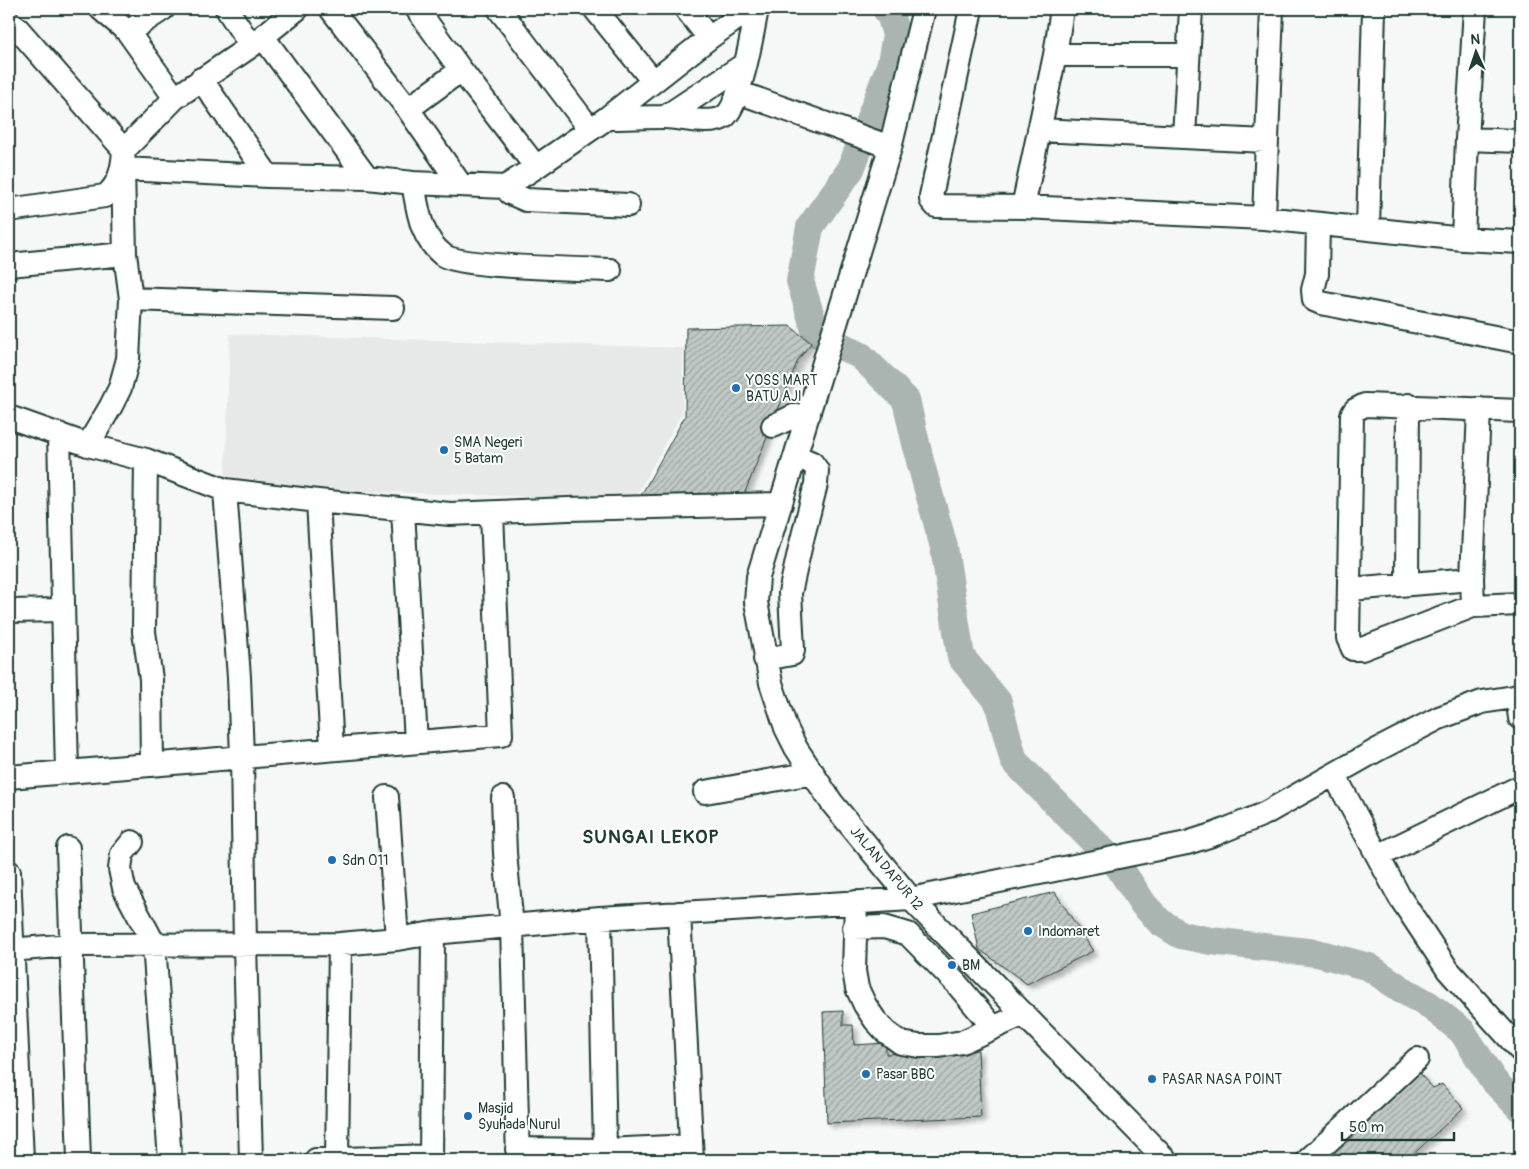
<svg xmlns="http://www.w3.org/2000/svg" width="1529" height="1169" viewBox="0 0 1529 1169" font-family="Pangolin,sans-serif">
	<defs>
		<pattern id="building-hatch" width="6" height="6" patternUnits="userSpaceOnUse" patternTransform="scale(1.25)"><rect width="6" height="6" fill="#c0c9c6"/><path d="M-1 1l2-2M0 6l6-6M5 7l2-2" fill="none" stroke="#9ba4a2"/></pattern>
		<filter id="shadow"><feDropShadow dx="4.5" dy="4.5" stdDeviation="2.5" flood-color="#0004"/></filter>
	</defs>
	<rect width="100%" height="100%" fill="#f6f7f7"/>
	<filter id="ink" filterUnits="userSpaceOnUse"><feTurbulence type="fractalNoise" baseFrequency=".02" numOctaves="2"/><feDisplacementMap in="SourceGraphic" scale="10" xChannelSelector="R" yChannelSelector="G"/><feConvolveMatrix kernelMatrix="1 2 1 2 8 2 1 2 1" color-interpolation-filters="sRGB"/></filter>
	<g filter="url(#ink)">
		<path fill="#e6e9e8" d="M230,334L684,348L682,413L634,500L225,487Z"/>
		<g fill="none" stroke-linecap="round" stroke-linejoin="round">
			<path stroke="#aab5b1" stroke-width="28" d="M886,9L891,17L896,35L891,63L851,169L810,227L800,281L816,333L861,356L906,400L920,461L944,547L961,657L998,702L1014,761L1119,867L1144,905L1160,922L1181,935L1211,941L1317,953L1369,967L1401,989L1429,1005L1462,1031L1493,1080L1520,1108"/>
		</g>
		<path fill="url(#building-hatch)" stroke="#1f3d34" filter="url(#shadow)" d="M790,326L811,343L798,360L743,497L639,499L685,416L686,328Z
			M1055,892L1093,951L1027,984L979,949L971,913Z
			M843,1011V1025H853L854,1045L886,1043V1054L978,1050L981,1117L827,1123L823,1012Z
			M1419,1073L1433,1088L1442,1084L1463,1108L1407,1160H1324Z"/>
		<g fill="none" stroke-linecap="round" stroke-linejoin="round">
			<defs>
				<path id="minor" d="M101,9L128,32L175,98
					M227,9L251,46
					M331,9L408,109L460,184
					M417,9L461,70L536,167
					M499,9L590,129
					M595,9L653,81
					M686,9L709,38
					M924,9L890,148L758,577L756,602L771,683L786,728L796,748L832,803L911,899L1166,1160
					M971,9L931,196V200L936,206L1023,207L1264,218L1463,239L1520,242
					M9,22L18,29L124,150
					M128,32L163,9
					M263,37L367,178
					M1055,55H1188
					M201,79L268,176
					M738,92L879,143L890,148
					M408,109L461,70
					M665,117L745,64
					M607,118C626,118 645,117 664,117C681,117 710,126 724,117C740,107 753,30 757,9
					M1039,130L1266,141
					M1184,137L1191,9
					M1467,139L1520,141
					M413,183C418,210 420,237 443,255C458,267 583,269 610,270
					M505,187L510,193L526,200L628,205
					M1023,207L1055,55L1062,9
					M9,210L105,196C120,185 123,167 124,150L175,98L251,46L297,9
					M1264,218L1272,9
					M1318,224L1317,274L1313,290L1314,300L1321,303L1520,342
					M1368,228L1374,9
					M1463,239L1467,139L1475,9
					M9,265L125,254
					M131,299L393,308
					M1520,411L1365,405L1355,410L1352,415L1348,638L1353,649H1362L1473,606L1520,604
					M9,417L88,445L146,460L225,490L318,501L450,514L568,509L781,504
					M773,426L794,416L809,414
					M59,434L67,772
					M88,445L111,406L120,388L128,359L131,299L125,254L123,169L268,176L367,178L413,183L505,187L536,167L607,118L709,38L750,9
					M146,460L144,632L151,679L152,765
					M225,490L239,677L242,757L245,945L251,1160
					M318,501L332,749
					M403,510L416,742
					M1407,584L1408,405
					M1350,589L1472,579
					M1473,606L1472,579L1479,409
					M9,611L63,610
					M765,659L792,654L793,650L790,593L800,548L816,484L817,470L812,463L796,456
					M1517,696L1520,718
					M1335,776L1399,896L1448,970L1520,1050
					M9,777L501,735L492,513
					M705,792L813,773
					M387,797L397,939
					M503,798L505,853L512,927L518,1160
					M132,842L122,854L120,869L124,888L154,944L170,1160
					M68,848L79,1160
					M1378,856L1520,787
					M9,872L22,1160
					M856,902L854,971L857,988L865,1005L875,1020L886,1032L901,1043L919,1046H939L962,1042L1024,1014
					M679,913L692,1160
					M600,918L605,1150
					M854,928L884,927L908,934L956,983L993,1027
					M9,950L72,945L340,944L397,939L433,933L600,918L911,899L1187,843L1215,834L1264,814L1377,750L1439,718L1482,702L1520,696
					M517,1149L605,1150L691,1146
					M337,1159L340,944
					M316,1160L431,1156
					M431,1160L433,933
					M1308,1160L1417,1059"/>
			</defs>
			<use href="#minor" stroke="#1f3d34" stroke-width="26"/>
			<use href="#minor" stroke="#fff" stroke-width="22"/>
		</g>
	</g>
	<g fill="#1f6fb2" stroke="#fff" stroke-width="2">
		<circle cx="736" cy="388" r="5"/>
		<circle cx="444" cy="450" r="5"/>
		<circle cx="332" cy="860" r="5"/>
		<circle cx="1028" cy="931" r="5"/>
		<circle cx="952" cy="965" r="5"/>
		<circle cx="866" cy="1074" r="5"/>
		<circle cx="1152" cy="1079" r="5"/>
		<circle cx="468" cy="1116" r="5"/>
	</g>
	<g text-anchor="middle" stroke-width="4" stroke-linejoin="round" paint-order="stroke">
		<g font-size="14" fill="#1f3d34" stroke="#fff" text-anchor="start">
			<text x="746" y="385">YOSS MART<tspan x="746" dy="16">BATU AJI</tspan></text>
			<text x="454" y="447">SMA Negeri<tspan x="454" dy="16">5 Batam</tspan></text>
			<text x="342" y="865">Sdn 011</text>
			<text x="1038" y="936">Indomaret</text>
			<text x="962" y="970">BM</text>
			<text x="876" y="1079">Pasar BBC</text>
			<text x="1162" y="1084">PASAR NASA POINT</text>
			<text x="478" y="1113">Masjid<tspan x="478" dy="16">Syuhada Nurul</tspan></text>
		</g>
		<g font-size="14" fill="#1f3d34" stroke="#fff">
			<text transform="translate(887 868) rotate(50)" y="5">JALAN DAPUR 12</text>
		</g>
		<g font-size="19" font-weight="bold" letter-spacing="1" fill="#1f3d34" stroke="#fff">
			<text x="651" y="843">SUNGAI LEKOP</text>
		</g>
	</g>
	<rect width="1529" height="1169" fill="none" stroke="#fff" stroke-width="30"/>
	<rect x="15" y="15" width="1499" height="1139" fill="none" stroke="#1f3d34" stroke-width="2" filter="url(#ink)"/>
	<g transform="translate(1476 52) rotate(357)" stroke="#ffffff" stroke-width="4" paint-order="stroke">
	<path d="M0-4L9 19L0 12L-9 19Z" fill="#1f3d34"/>
	<text y="-8" font-size="14" font-weight="bold" text-anchor="middle" fill="#1f3d34">N</text>
	</g>
	<path d="M1342 1132v8h112v-8" fill="none" stroke="#1f3d34" stroke-width="2.5"/>
	<text x="1349" y="1132" font-size="15" fill="#1f3d34" stroke="#ffffff" stroke-width="4" paint-order="stroke">50 m</text>
</svg>
